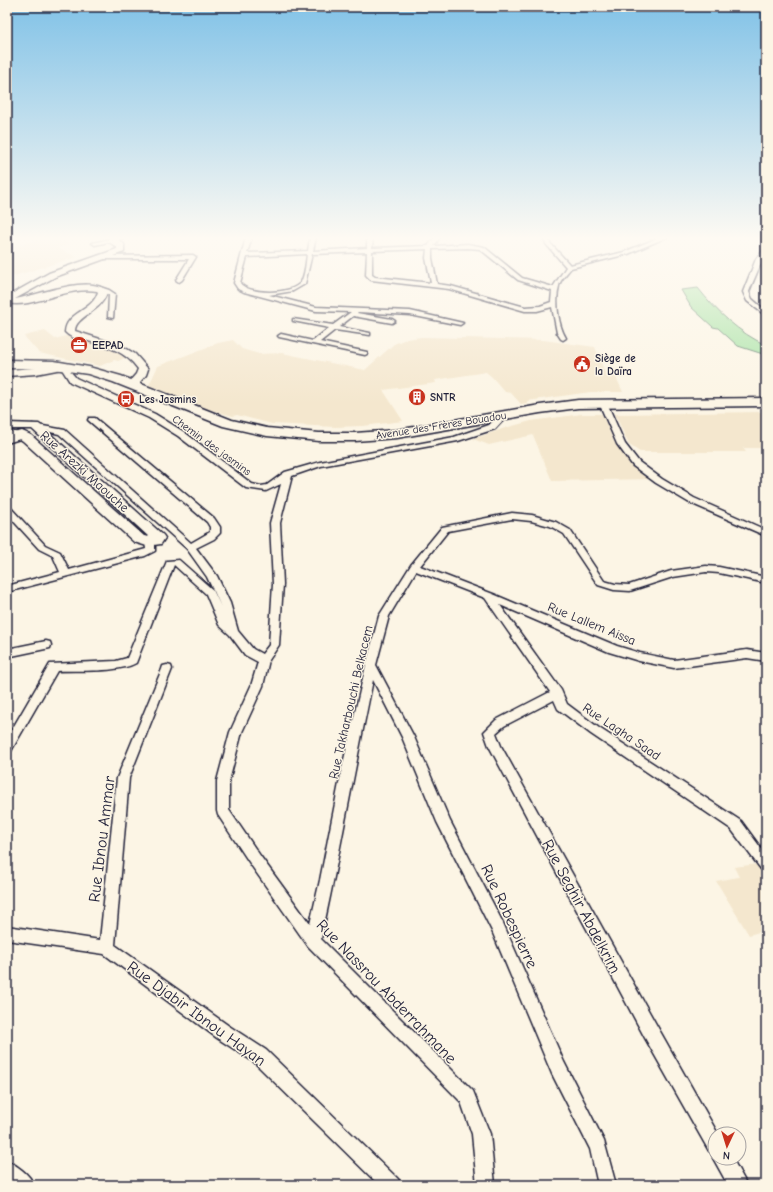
<svg xmlns="http://www.w3.org/2000/svg" width="773" height="1192" viewBox="0 0 773 1192" font-family="'Comic Neue',sans-serif">
	<rect width="100%" height="100%" fill="#fcf5e5"/>
	<filter id="ink" filterUnits="userSpaceOnUse"><feTurbulence type="fractalNoise" baseFrequency=".025" numOctaves="2"/><feDisplacementMap in="SourceGraphic" scale="8" xChannelSelector="R" yChannelSelector="G"/><feConvolveMatrix kernelMatrix="1 2 1 2 8 2 1 2 1" color-interpolation-filters="sRGB"/></filter>
	<g filter="url(#ink)">
		<path fill="#f4e7ce" d="M49,237H53L70,244L57,248L77,257L7,278V248Z
			M45,331L55,339L70,335L115,348L127,357L118,361L114,360L100,366L39,353L24,336Z
			M422,337L543,340L595,347L606,375H615L623,392H590L527,401V403L521,404L511,393L505,392L492,377L486,372L435,380L436,383L383,390L403,421L363,426L335,427L272,424L237,415L233,416L207,409L149,385L158,366L218,343L233,340L242,349L259,354L282,353L365,370L394,344L406,339Z
			M766,412V448H743L746,452H640L629,445L615,414Z
			M582,414H602L614,442L653,479L552,481L533,435L489,445L473,439L505,428L531,421Z
			M758,864L766,877V930L749,935L716,881L739,877L734,867Z"/>
		<path fill="#aae3a7" stroke="#668271" d="M698,288C716,311 739,333 766,345V355L738,346L718,328L713,327L691,307L681,290Z"/>
		<g fill="none" stroke-linecap="round" stroke-linejoin="round">
			<defs>
				<path id="street" d="M119,237H131L95,245L92,243Z
					M246,237H252L247,253L308,251L310,237H316L313,251L367,248V237H373L372,248L428,246L435,237H440L434,246L468,244L484,247L522,278L553,287L566,267L546,244L543,237H549L550,243L570,265L624,252L660,237H667L628,254L571,268C567,273 560,280 559,286C555,301 558,325 566,338L563,340L561,339L557,333L552,307L537,311H525L449,289L371,280L366,275L367,252L312,254L305,284L293,291L269,295L316,307L410,311L463,323L460,325L410,315L358,312L357,313L392,319L395,321L392,323L353,316L339,327L370,333V335L335,330L320,342L367,352V354L365,355L279,337L278,336L281,334L313,341L329,328L293,321V319L333,325L351,312L316,311L244,292L238,289L234,283ZM468,248L480,249L518,280L552,291L551,302L540,306L525,307L451,286L437,284L432,258V249ZM427,249L426,258L431,283L375,277L372,275V251ZM307,254C306,262 305,275 301,282C292,295 248,295 240,283L247,257Z
					M766,247C766,254 752,283 749,292L752,299L766,311V316L747,301L743,292L756,259Z
					M98,256L193,255L196,257L182,280L179,282L176,280L189,259H96L95,258Z
					M100,287L109,290L115,294L113,318L108,317L109,295L98,290V288Z
					M63,364L65,365L76,378L155,414L184,432L252,484L261,486L267,485L285,472L320,462L454,437L489,425L501,413H507L508,415L495,429L458,441L321,466L292,476L280,523L283,584L279,645L269,660L263,686L242,732L229,781V810L261,857L310,924L320,880L342,768L366,665L379,616L411,565L442,527L512,513L532,515L556,522L570,530L604,581L615,584L629,585L671,571L706,566L719,567L766,577V583L719,573L706,572L673,577L630,591L614,590L598,585L564,534L550,526L531,521L512,519L448,531L420,566L493,594L617,646L640,653L674,660L747,650L766,653V661L747,658L674,668L639,661L609,652L500,605L561,690L567,704L599,728L741,821L766,855V871L761,869L731,829L591,734L558,709L554,700L504,726L496,733L501,746L657,1026L718,1134H715V1154L709,1151L645,1038L489,746L484,732L496,720L550,692L485,598L416,571L389,616L376,665L414,737L450,821L503,923L564,1062L604,1141L616,1185H598L590,1149L552,1074L492,931L437,822L402,737L373,680C355,766 340,853 321,939L473,1091L490,1134L495,1185H477L472,1134L461,1102L308,946L251,865L218,815L217,811V781L230,732L251,686L258,662L245,655L230,635L219,625L206,594L174,565L136,663C119,673 78,670 57,671L11,751L7,753V738L50,664L116,661L127,658L167,561L179,560L214,591L221,607L207,577L187,549L59,434L32,428V424L65,430L191,543L210,532V527L207,522L88,420L89,418H95L214,518L220,527V533L214,539L196,548L217,576L230,603L238,631L253,649L262,654L269,645L273,584L270,523L281,484L266,491L246,488L178,436L149,418L70,382L60,366Z
					M600,401H606L607,403L625,444L639,462L662,479L694,498L766,530V536L688,502L656,483L633,466L617,444L599,403Z
					M7,431L22,433L26,435L22,437L7,435Z
					M7,506L10,507L45,545L60,552L69,570L146,549L145,542L150,539L155,542V551L145,556L7,592V586L60,572L53,556L39,549L7,514Z
					M46,641L50,642L51,645L50,648L7,657V649Z
					M167,665L171,666L172,669L129,778L115,945L229,1026L266,1050L398,1179L401,1185H379L254,1062L217,1038L104,954L7,940V926L100,940L117,778L162,669L163,666Z
					M715,1154V1158H732L747,1185H728L713,1158Z
					M7,1161C17,1165 30,1175 34,1185H11L7,1182Z"/>
				<path id="secondary" d="M108,237H116V239L124,244V252L55,277L15,299C36,296 93,273 107,292C102,312 75,316 75,331L122,346L135,354L148,369L146,375L140,382L143,388L138,391L134,390L129,382L136,374L138,369C126,352 108,346 88,341C80,339 71,339 65,332C66,312 93,311 98,292L97,291C66,286 34,309 7,303L8,296L49,273L117,249V247L109,242Z
					M63,363L67,364L68,366L67,368L36,374L7,376V370L36,368Z
					M7,423L39,424L163,535L165,538L161,544L147,546L134,542L23,441L20,439L7,443V435L22,431L31,435L144,536L149,537L32,429H7Z"/>
				<path id="primary" d="M7,360L54,361L89,367L121,376L232,420L267,428L319,433H355L397,430L540,405L578,400L766,398V406L578,408L540,413L397,438L355,441H319L267,436L223,426L113,382L88,374L54,369L7,368Z"/>
			</defs>
			<use href="#street" stroke="#22223b" stroke-width="3"/>
			<use href="#secondary" stroke="#22223b" stroke-width="3"/>
			<use href="#primary" stroke="#22223b" stroke-width="3"/>
			<use href="#street" fill="#fcf5e5" fill-rule="evenodd"/>
			<use href="#secondary" fill="#fcf5e5" fill-rule="evenodd"/>
			<use href="#primary" fill="#fcf5e5" fill-rule="evenodd"/>
		</g>
	</g>
	<linearGradient id="sky" x2="0" y2="1"><stop stop-color="#81c2e7"/><stop offset="0.59" stop-color="#fefaf3"/><stop offset="1" stop-color="#fefaf3" stop-opacity="0"/></linearGradient>
	<rect width="773" height="404" fill="url(#sky)"/>
	<defs>
		<symbol id="office-disc" viewBox="-11 -11 22 22"><circle r="9.5" fill="#c8321e" stroke="#fcf5e5"/><path d="M-6-3h4V-5.5h4V-3h4V5H-6ZM-1-4.5V-3h2v-1.5ZM-6 0V1H6V0Z" fill="#fff"/></symbol>
		<symbol id="civic-disc" viewBox="-11 -11 22 22"><circle r="9.5" fill="#c8321e" stroke="#fcf5e5"/><path d="M-.6-6.5H3V-4.5H.6V-3L4-1V1h2V6H-6V1h2V-1L-.6-3ZM-1.2 2.5V6h2.4V2.5Z" fill="#fff"/></symbol>
		<symbol id="building-disc" viewBox="-11 -11 22 22"><circle r="9.5" fill="#c8321e" stroke="#fcf5e5"/><path d="M-4-6H4V6H1V3H-1V6H-4ZM-2.5-4.3h1.7v1.8h-1.7ZM.8-4.3h1.7v1.8H.8ZM-2.5-1h1.7V.8h-1.7ZM.8-1h1.7V.8H.8Z" fill="#fff"/></symbol>
		<symbol id="bus-disc" viewBox="-11 -11 22 22"><circle r="9.5" fill="#c8321e" stroke="#fcf5e5"/><path d="M-5-6H5V4H4V6H2V4H-2V6H-4V4H-5ZM-3.5-4V0h7V-4ZM-3.5 1.2v1.5H-2V1.2ZM2 1.2v1.5H3.5V1.2Z" fill="#fff"/></symbol>
	</defs>
	<g fill-rule="evenodd">
		<use href="#office-disc" x="69" y="335" width="20" height="20"/>
		<use href="#civic-disc" x="572" y="354" width="20" height="20"/>
		<use href="#building-disc" x="407" y="387" width="20" height="20"/>
		<use href="#bus-disc" x="116" y="389" width="20" height="20"/>
	</g>
	<g text-anchor="middle" stroke-width="3" stroke-linejoin="round" paint-order="stroke">
		<g font-size="11" font-weight="bold" fill="#22223b" stroke="#fcf5e5" text-anchor="start">
			<text x="92" y="349">EEPAD</text>
			<text x="595" y="362">Siège de<tspan x="595" dy="13">la Daïra</tspan></text>
			<text x="430" y="401">SNTR</text>
			<text x="139" y="403">Les Jasmins</text>
		</g>
		<g font-size="11" fill="#22223b" stroke="#fcf5e5">
			<text transform="translate(441 425) rotate(-9)" y="4">Avenue des Frères Bouadou</text>
			<text transform="translate(212 445) rotate(36)" y="4">Chemin des jasmins</text>
		</g>
		<g font-size="13" fill="#22223b" stroke="#fcf5e5">
			<text transform="translate(85 471) rotate(42)" y="5">Rue Arezki Maouche</text>
			<text transform="translate(592 623) rotate(22)" y="5">Rue Lallem Aissa</text>
			<text transform="translate(350 702) rotate(-77)" y="5">Rue Takharbouchi Belkacem</text>
			<text transform="translate(622 731) rotate(34)" y="5">Rue Lagha Saad</text>
		</g>
		<g font-size="16" fill="#22223b" stroke="#fcf5e5">
			<text transform="translate(101 839) rotate(-83)" y="6">Rue Ibnou Ammar</text>
			<text transform="translate(582 906) rotate(62)" y="6">Rue Seghir Abdelkrim</text>
			<text transform="translate(510 916) rotate(65)" y="6">Rue Robespierre</text>
			<text transform="translate(387 991) rotate(46)" y="6">Rue Nassrou Abderrahmane</text>
			<text transform="translate(197 1013) rotate(36)" y="6">Rue Djabir Ibnou Hayan</text>
		</g>
	</g>
	<rect width="773" height="1192" fill="none" stroke="#fcf5e5" stroke-width="24"/>
	<rect x="12" y="12" width="749" height="1168" fill="none" stroke="#22223b" stroke-width="1.5" filter="url(#ink)"/>
	<g transform="translate(727 1146) rotate(184)"><circle r="19" fill="#fcf5e5" stroke="#a5a1a1"/>
	<path d="M0-3L7 15L0 10L-7 15Z" fill="#c8321e"/>
	<text y="-6" font-size="11" font-weight="bold" text-anchor="middle" fill="#22223b">N</text>
	</g>
</svg>
